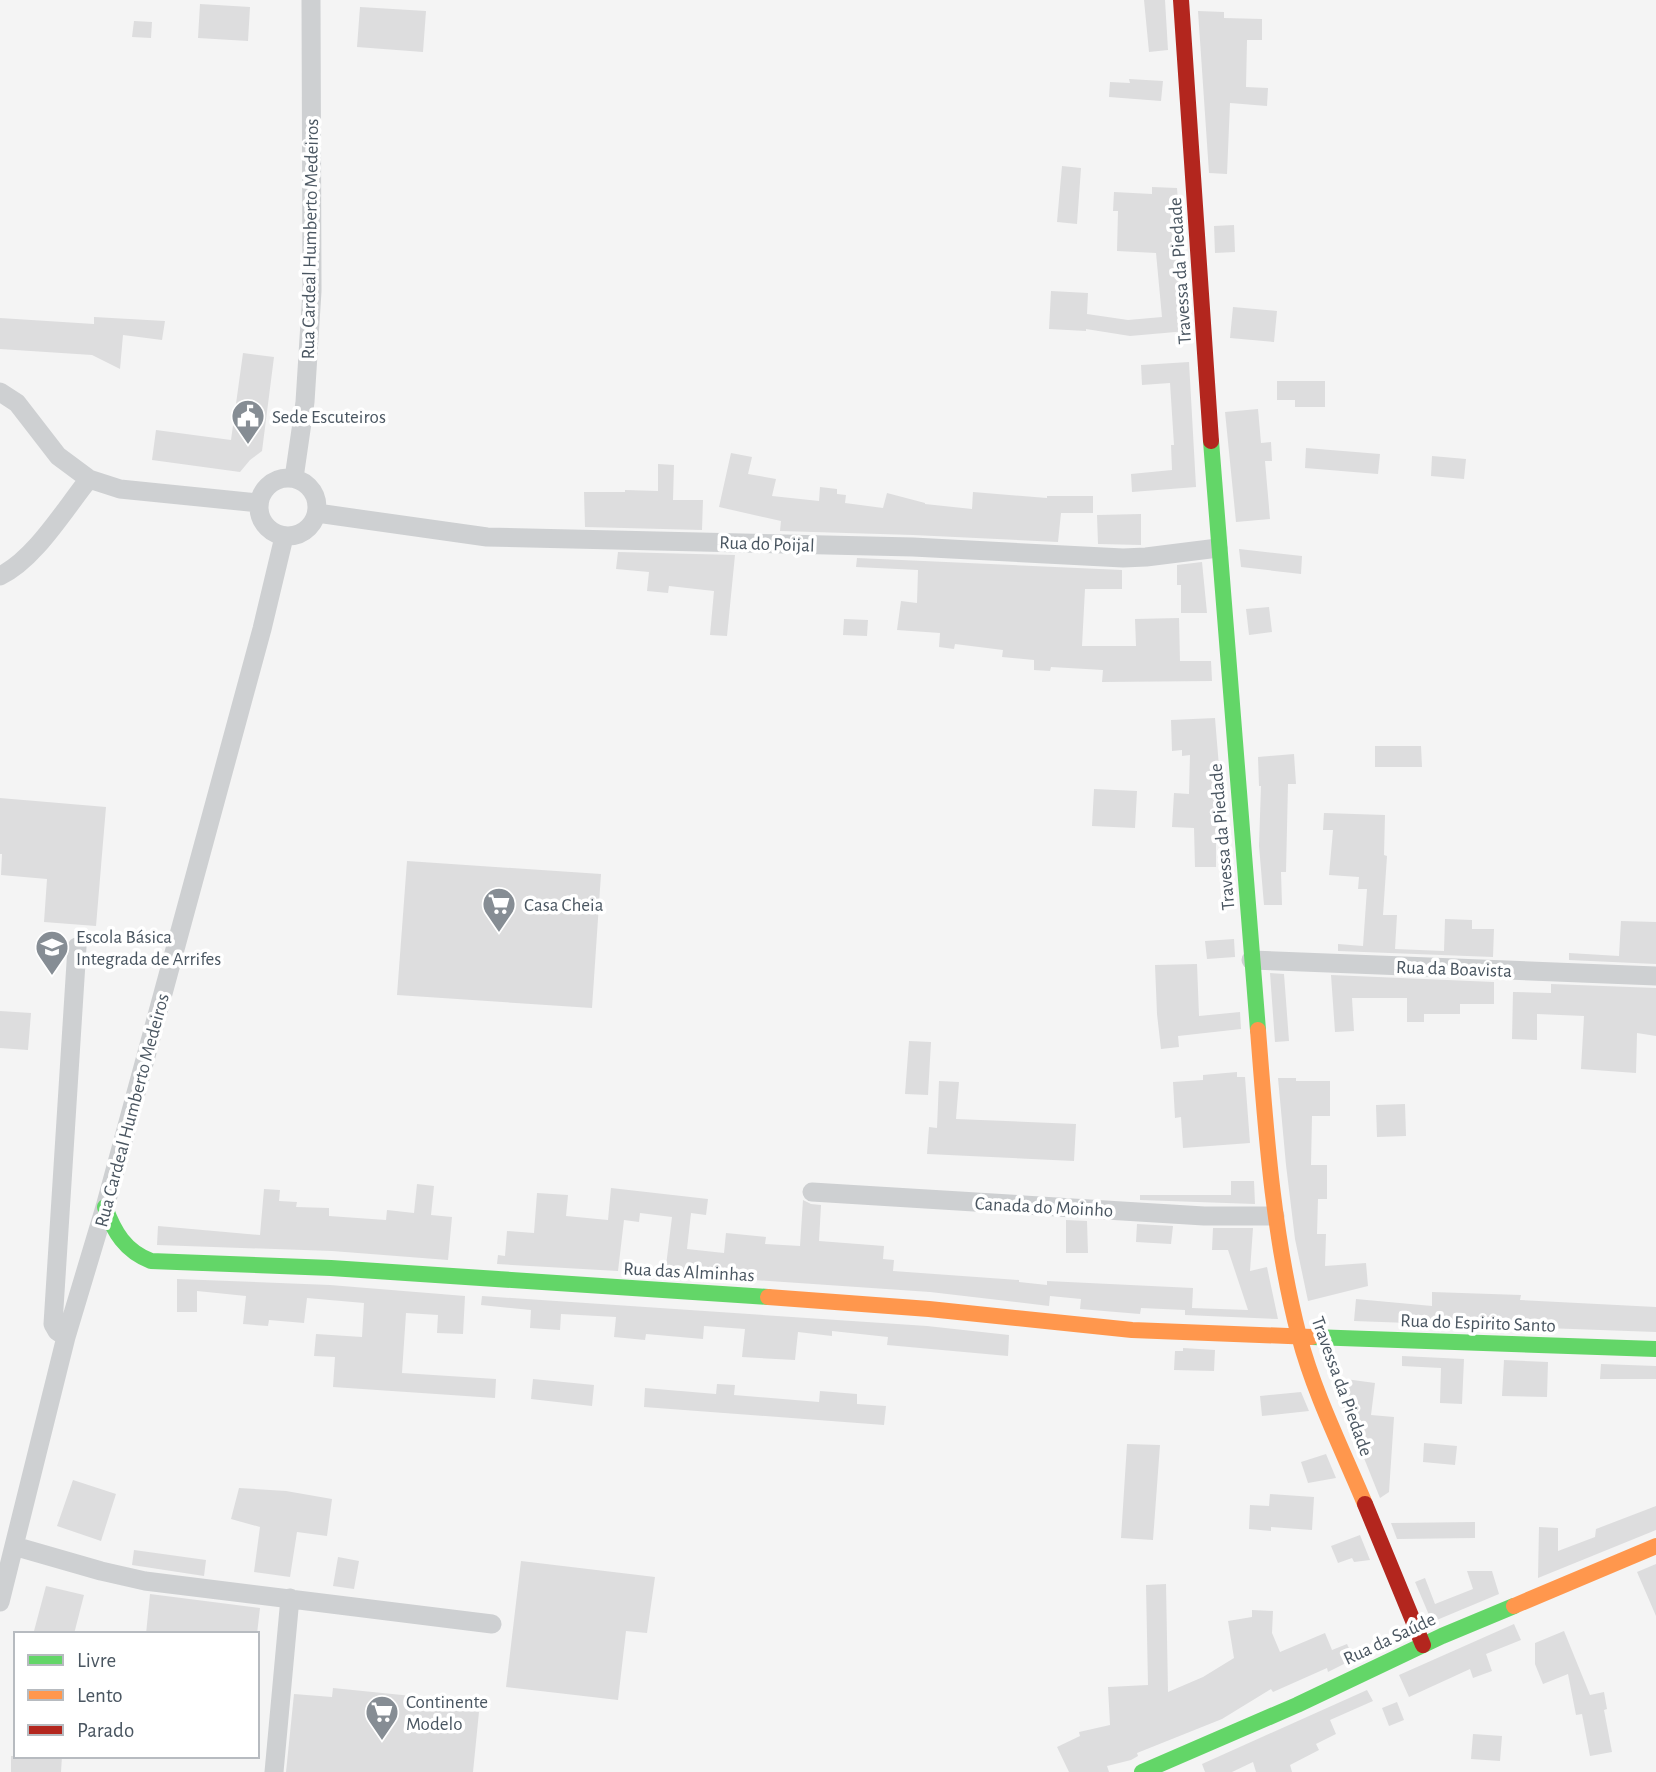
<svg xmlns="http://www.w3.org/2000/svg" width="1656" height="1772" viewBox="0 0 1656 1772" font-family="'Alegreya Sans',sans-serif">
	<rect width="100%" height="100%" fill="#f4f4f4"/>
	<path fill="#ddddde" d="M1144,0H1165L1168,50L1149,52Z
		M200,4L250,7L248,41L198,38Z
		M360,7L426,11L423,52L357,47Z
		M1198,11L1224,12V18L1262,19V40H1247L1246,87L1268,88L1267,106L1230,103L1227,174L1209,173Z
		M134,21L152,22L151,38L132,37Z
		M1129,79L1163,81L1161,101L1109,97L1110,82L1130,83Z
		M1062,166L1081,168L1077,224L1057,222Z
		M1152,187L1177,188L1187,331L1130,336L1086,329V331L1049,329L1051,291L1088,293L1087,314L1128,320L1162,317L1156,253L1117,251L1118,211H1113L1114,192L1152,194Z
		M1234,225L1235,252L1215,253L1214,226Z
		M1233,307L1277,311L1274,342L1230,338Z
		M94,317L165,321L162,340L123,335L120,369L92,355L0,349V318L94,324Z
		M243,353L274,357L262,451L250,460L240,472L152,460L156,430L231,440Z
		M1189,362L1196,487L1132,492L1131,474L1172,470L1171,445H1174L1170,383L1142,385L1141,365Z
		M1277,381H1325V407H1295V400H1277Z
		M1258,409L1261,443L1271,442L1272,461H1265L1270,519L1236,522L1225,412Z
		M1306,448L1380,454L1378,474L1305,468Z
		M731,453L752,457L748,474L776,479L772,496L819,501L820,487L837,489V494L846,495L845,503L883,508L887,493L925,503V504L972,509L973,492L1047,498V496H1093V513H1061L1058,542L913,535L780,531L781,521L719,507Z
		M1432,456L1466,459L1464,479L1431,476Z
		M658,464L674,465L673,500H703L702,530L585,527L584,492H625V490L658,491Z
		M1141,514V545L1098,544L1097,515Z
		M1239,549L1302,556L1301,574L1241,567Z
		M618,552L735,555L727,636L710,635L714,591L669,586L668,593L647,591L649,572L616,569Z
		M857,558L1122,570V589H1085L1082,646H1136L1135,619L1179,618L1180,661H1211L1212,681L1102,682L1103,670L1051,667L1050,671L1034,670V660L1002,657L1003,650L955,644L954,649L939,647L940,633L897,630L901,601L917,603L918,570L856,567Z
		M1202,562L1207,613H1181V585H1177V565Z
		M1269,607L1272,632L1249,635L1246,609Z
		M844,619L868,620L867,636L843,635Z
		M1215,718L1221,791L1219,830H1216V867H1195L1194,828L1172,827L1174,793L1189,794L1190,755L1182,756V750L1172,751L1171,720Z
		M1375,746H1421L1422,767H1375Z
		M1294,754L1296,784H1288L1286,872H1281L1282,905H1264L1259,846L1261,786H1259L1258,757Z
		M1094,789L1137,791L1135,828L1092,826Z
		M0,798L106,807L96,926L44,922L47,879L1,875L2,854H0Z
		M1324,813L1385,815L1384,855L1387,856L1383,915H1397L1395,949L1444,951L1445,919L1472,920V929H1494L1493,957L1338,951V944L1363,946L1367,889H1358L1359,877L1329,875L1333,830H1323Z
		M407,861L601,874L592,1008L397,995Z
		M1621,921L1656,922V964L1569,960V953L1619,956Z
		M1234,939L1235,957L1207,959L1205,941Z
		M1197,964L1199,1016L1240,1012L1241,1029L1178,1036L1179,1047L1161,1049L1157,1014L1155,965Z
		M1270,973L1284,974L1289,1041L1275,1042Z
		M1331,975L1494,982V1004H1460V1014H1424V1022H1407V998H1352L1354,1031L1335,1032Z
		M1551,984L1656,988V1036L1637,1033L1636,1073L1581,1069L1584,1016L1537,1014V1040L1512,1039L1513,992L1551,993Z
		M0,1011L31,1013L28,1050L0,1048Z
		M909,1041L931,1042L928,1095L905,1094Z
		M1237,1072V1077H1245L1250,1143L1183,1148L1181,1117L1175,1118L1173,1082L1203,1080V1075Z
		M1278,1078H1296V1081H1330V1116H1312L1311,1165H1327V1199H1318L1317,1234H1326L1325,1266L1366,1263L1368,1286L1308,1301L1295,1239L1286,1165Z
		M939,1081L959,1082L956,1119L1076,1124L1074,1161L927,1154L929,1127L937,1128Z
		M1405,1104L1406,1136L1377,1137L1376,1105Z
		M1231,1181H1254L1255,1204L1140,1200V1195H1231Z
		M417,1184L434,1186L431,1215L452,1217L448,1260L332,1251L157,1245L158,1226L260,1235L264,1189L280,1190L279,1201L297,1202L296,1207L329,1208V1216L386,1220L387,1210L414,1213Z
		M611,1188L708,1199L706,1215L691,1213L687,1249L724,1253L726,1233L766,1237L765,1244L800,1246L803,1200L811,1204L821,1205L819,1241L884,1246L883,1259L894,1260L893,1271L1019,1280V1282L1047,1285V1281L1193,1288L1192,1308L1248,1310L1228,1250H1212L1213,1228H1253L1250,1271L1267,1267L1278,1319L1185,1315V1310L1141,1308L1140,1314L1080,1309L1081,1299L1050,1296L1049,1306L930,1292L665,1274L672,1217L640,1213L639,1222L624,1220L618,1271L497,1264L498,1255L505,1256L507,1231L534,1233L537,1193L568,1195L566,1216L608,1220Z
		M1066,1220L1087,1221L1088,1253H1066Z
		M1137,1224L1173,1226L1171,1244L1136,1242Z
		M177,1279L330,1285L465,1296L463,1334L437,1333L438,1315L406,1313L402,1373L496,1379L495,1398L333,1387L335,1357L314,1356L316,1334L362,1337L364,1303L307,1298L304,1323L269,1320L268,1326L243,1324L246,1296L197,1291V1312H177Z
		M1432,1292L1521,1295L1520,1300L1656,1307V1332L1354,1321L1356,1299L1432,1306Z
		M482,1296L927,1326L1009,1335L1008,1356L887,1345L888,1337L832,1331V1336L798,1332L795,1360L742,1357L745,1329L704,1326L703,1339L646,1334L645,1340L614,1337L616,1317L561,1314L560,1330L530,1328L531,1310L481,1305Z
		M1183,1348L1215,1350L1214,1371L1174,1370L1175,1351H1183Z
		M1402,1356L1464,1359L1462,1404L1440,1403L1441,1368L1402,1366Z
		M1504,1360L1548,1362L1547,1397L1502,1396Z
		M1601,1364L1656,1366V1379H1600Z
		M1329,1371H1336L1338,1378L1375,1383L1371,1415L1394,1417L1389,1492L1380,1498Z
		M533,1379L594,1385L592,1406L531,1399Z
		M717,1384L735,1385L734,1395L819,1402L820,1391L857,1394V1404L886,1406L884,1425L644,1407L645,1388L716,1394Z
		M1301,1392L1309,1411L1262,1416L1260,1396Z
		M1424,1443L1457,1446L1455,1465L1423,1462Z
		M1127,1444L1160,1445L1153,1540L1121,1538Z
		M1326,1454L1336,1478L1308,1483L1301,1462Z
		M73,1480L116,1494L101,1541L57,1526Z
		M239,1488L286,1491L332,1499L327,1536L297,1532L290,1577L254,1572L260,1527L231,1519Z
		M1270,1494L1314,1497L1312,1530L1271,1527V1531L1249,1529L1250,1505L1269,1506Z
		M1656,1506V1530L1538,1578L1539,1527L1558,1528V1551L1595,1537L1596,1529Z
		M1475,1522V1538L1397,1539L1391,1523Z
		M1360,1535L1370,1560L1354,1562L1352,1558L1338,1563L1331,1546Z
		M134,1550L206,1560L204,1576L132,1565Z
		M338,1557L359,1561L354,1589L333,1586Z
		M521,1561L655,1577L647,1633L626,1631L618,1700L506,1687Z
		M1656,1564V1616L1637,1572Z
		M1467,1571H1492L1499,1594L1432,1622L1415,1582L1425,1578L1435,1604L1473,1589Z
		M1166,1584L1168,1692L1203,1677L1234,1658L1228,1621L1252,1617V1610L1273,1611L1272,1633L1280,1652L1325,1633L1332,1650L1347,1644L1354,1659L1328,1672L1327,1668L1273,1692L1271,1689L1222,1719L1137,1753L1138,1756L1131,1760L1107,1766L1109,1772H1069L1057,1747L1080,1736L1079,1732L1110,1725L1108,1687L1148,1685L1146,1585Z
		M46,1586L84,1595L74,1634H45L34,1631Z
		M150,1594L260,1608L257,1634H146Z
		M1514,1624L1521,1640L1486,1654L1492,1671L1473,1678L1470,1669L1409,1697L1399,1675Z
		M1564,1631L1590,1695L1604,1692L1607,1709L1604,1710L1612,1752L1590,1756L1582,1714L1576,1715L1568,1674L1543,1684L1535,1664V1643Z
		M333,1688L412,1696L411,1705L479,1712L473,1772H286L294,1694L332,1697Z
		M1367,1690L1373,1701L1330,1720L1336,1734L1316,1744L1319,1750L1290,1765L1292,1772H1256L1253,1762L1232,1772H1205L1202,1764Z
		M1397,1702L1404,1720L1389,1726L1382,1708Z
		M1473,1734L1502,1736L1500,1761L1471,1759Z
		M11,1756H62L61,1772H11Z"/>
	<g fill="none" stroke-linecap="round" stroke-linejoin="round">
		<path stroke="#ced0d2" stroke-width="19" d="M0,392L17,403L58,456L89,479L120,489L259,503
			M259 507a29 29 0 1 1 58 0a29 29 0 1 1-58 0Z
			M294,478L305,402L312,291L311,0
			M317,513L487,537L913,547L1123,558L1146,557L1218,548
			M0,576C35,559 64,510 89,479
			M1251,960L1656,976
			M812,1192L1204,1216H1275
			M66,1337L57,1331L53,1324L77,947
			M14,1546L101,1571L145,1581L492,1624
			M0,1602L66,1337L105,1207L262,629L284,537
			M274,1772L290,1598"/>
		<path stroke="#63d668" stroke-width="16" d="M1211,441L1258,1030
			M105,1207C114,1232 125,1251 151,1261L331,1268L768,1297
			M1312,1337L1656,1349
			M1142,1772L1297,1705L1442,1636L1514,1606"/>
		<path stroke="#ff974d" stroke-width="16" d="M1258,1030C1266,1133 1273,1236 1299,1336C1314,1393 1342,1449 1365,1504
			M768,1297L929,1309L1132,1330L1312,1337
			M1514,1606L1656,1546"/>
		<path stroke="#b3261e" stroke-width="16" d="M1181,0L1211,441
			M1365,1504L1423,1645"/>
	</g>
	<defs>
		<symbol id="civic-pin" viewBox="-11 -11 22 30"><path d="M0 17L-7.5 6A9.5 9.5 0 1 1 7.5 6Z" fill="#868d94" stroke="#fff"/><path d="M-.6-6.5H3V-4.5H.6V-3L4-1V1h2V6H-6V1h2V-1L-.6-3ZM-1.2 2.5V6h2.4V2.5Z" fill="#fff"/></symbol>
		<symbol id="supermarket-pin" viewBox="-11 -11 22 30"><path d="M0 17L-7.5 6A9.5 9.5 0 1 1 7.5 6Z" fill="#868d94" stroke="#fff"/><path d="M-6-5.5h2.5l.6 2H6L4.5 2H-2.5L-4.4-4H-6ZM-1.5 3.2a1.3 1.3 0 1 0 .1 0ZM3 3.2a1.3 1.3 0 1 0 .1 0Z" fill="#fff"/></symbol>
		<symbol id="school-pin" viewBox="-11 -11 22 30"><path d="M0 17L-7.5 6A9.5 9.5 0 1 1 7.5 6Z" fill="#868d94" stroke="#fff"/><path d="M0-5L7-2L0 1L-7-2ZM-4 1L0 2.5L4 1V4Q0 6-4 4Z" fill="#fff"/></symbol>
	</defs>
	<g fill-rule="evenodd">
		<use href="#civic-pin" x="229" y="397" width="38" height="52"/>
		<use href="#supermarket-pin" x="480" y="885" width="38" height="52"/>
		<use href="#school-pin" x="33" y="928" width="38" height="52"/>
		<use href="#supermarket-pin" x="363" y="1693" width="38" height="52"/>
	</g>
	<g text-anchor="middle" stroke-width="7" stroke-linejoin="round" paint-order="stroke">
		<g font-size="19" fill="#4a5661" stroke="#fff">
			<text transform="translate(309 239) rotate(-89)" y="7">Rua Cardeal Humberto Medeiros</text>
			<text transform="translate(1179 271) rotate(-94)" y="7">Travessa da Piedade</text>
			<text transform="translate(767 543) rotate(2)" y="7">Rua do Poijal</text>
			<text transform="translate(1221 837) rotate(-95)" y="7">Travessa da Piedade</text>
			<text transform="translate(1454 968) rotate(2)" y="7">Rua da Boavista</text>
			<text transform="translate(131 1110) rotate(-75)" y="7">Rua Cardeal Humberto Medeiros</text>
			<text transform="translate(1044 1206) rotate(3)" y="7">Canada do Moinho</text>
			<text transform="translate(689 1271) rotate(3)" y="7">Rua das Alminhas</text>
			<text transform="translate(1478 1322) rotate(2)" y="7">Rua do Espirito Santo</text>
			<text transform="translate(1343 1386) rotate(70)" y="7">Travessa da Piedade</text>
			<text transform="translate(1389 1638) rotate(-25)" y="7">Rua da Saúde</text>
		</g>
		<g font-size="19" fill="#4a5661" stroke="#fff" text-anchor="start">
			<text x="272" y="423">Sede Escuteiros</text>
			<text x="524" y="911">Casa Cheia</text>
			<text x="76" y="943">Escola Básica<tspan x="76" dy="22">Integrada de Arrifes</tspan></text>
			<text x="406" y="1708">Continente<tspan x="406" dy="22">Modelo</tspan></text>
		</g>
	</g>
	<rect x="14" y="1632" width="245" height="126" fill="#ffffff" stroke="#b7bbc0" stroke-width="2"/>
	<rect x="28" y="1655" width="35" height="10" fill="#63d668" stroke="#b7bbc0" stroke-width="2"/>
	<text x="77" y="1667" font-size="21" fill="#4a5661">Livre</text>
	<rect x="28" y="1690" width="35" height="10" fill="#ff974d" stroke="#b7bbc0" stroke-width="2"/>
	<text x="77" y="1702" font-size="21" fill="#4a5661">Lento</text>
	<rect x="28" y="1725" width="35" height="10" fill="#b3261e" stroke="#b7bbc0" stroke-width="2"/>
	<text x="77" y="1737" font-size="21" fill="#4a5661">Parado</text>
</svg>
